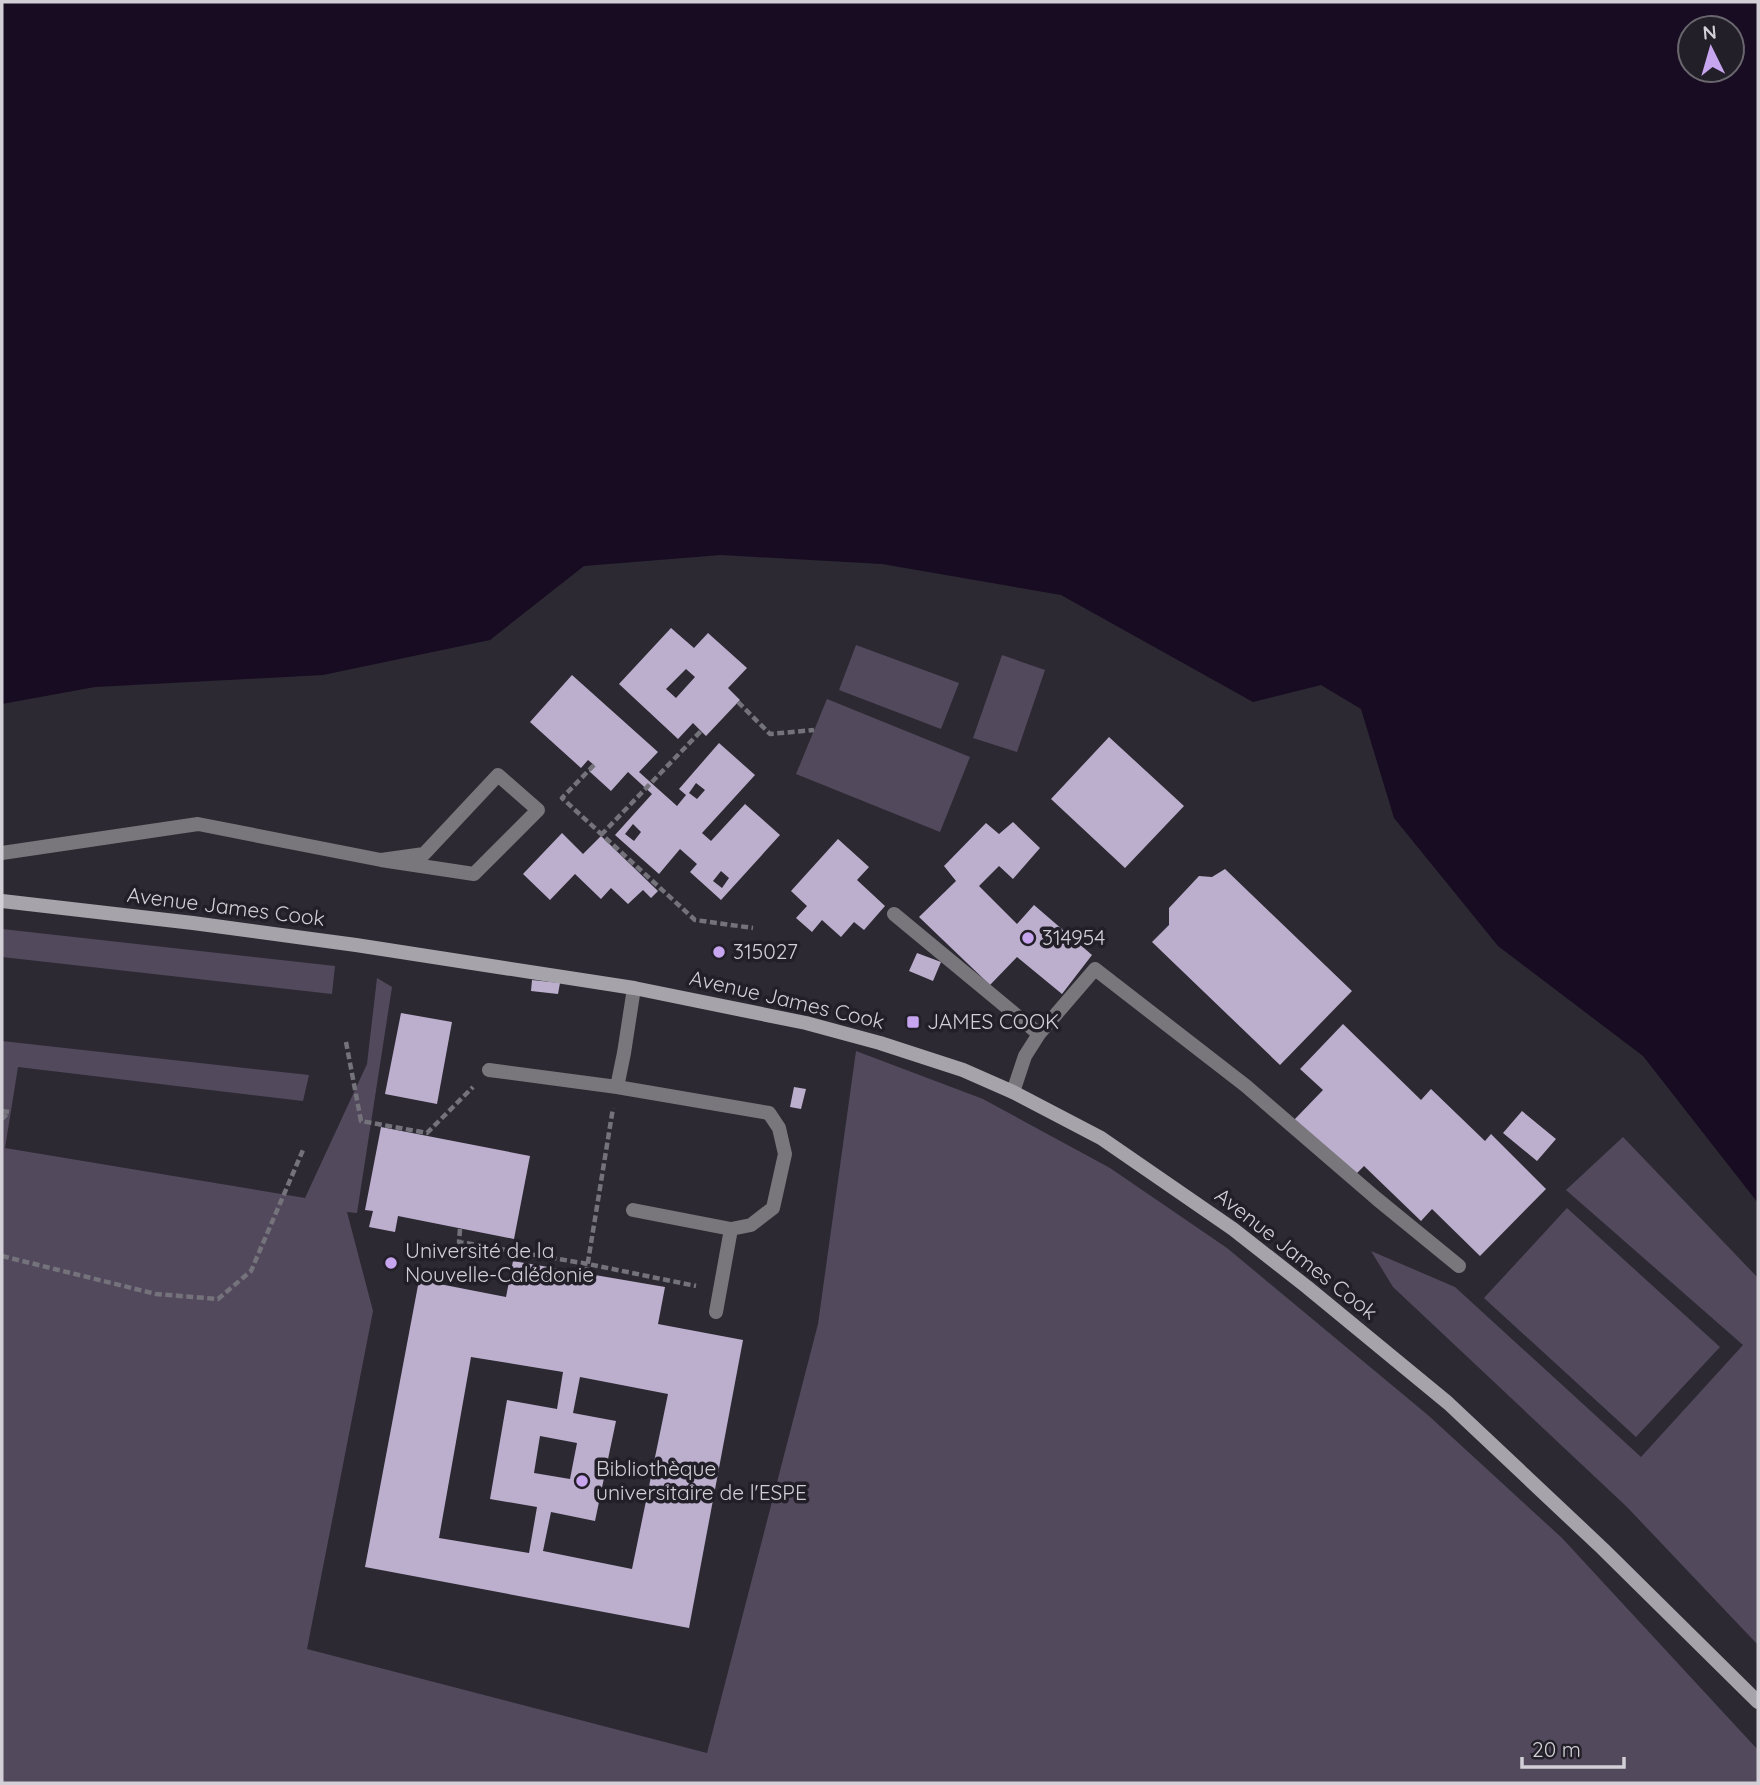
<svg xmlns="http://www.w3.org/2000/svg" width="1760" height="1785" viewBox="0 0 1760 1785" font-family="Quicksand,sans-serif">
	<rect width="100%" height="100%" fill="#2c2932"/>
	<path fill="#52495d" d="M856,645L959,683L941,729L839,690Z
		M1002,655L1045,670L1017,752L973,738Z
		M827,699L970,757L940,832L796,774Z
		M2,929L335,966L332,994L2,957Z
		M377,978L392,987L357,1213L347,1212L373,1311L307,1649L707,1753L818,1324L856,1051L983,1099L1110,1168L1227,1248L1429,1416L1562,1538L1758,1750V1783H2V1041L309,1075L303,1101L18,1067L5,1148L305,1198L367,1064Z
		M1623,1137L1758,1278V1645L1627,1507L1393,1287L1371,1251L1455,1287L1641,1457L1743,1345L1566,1190Z
		M1567,1208L1720,1347L1636,1437L1484,1298Z"/>
	<path fill="#170c22" fill-rule="evenodd" d="M2,2H1758V1203L1643,1056L1498,946L1394,818L1361,709L1321,685L1253,702L1061,595L882,564L721,555L584,566L490,640L323,675L95,687L2,704ZM1690,28H1732V70H1690Z"/>
	<path fill="#bcafce" fill-rule="evenodd" d="M671,628L694,648L708,633L747,668L728,688L740,700L706,736L693,723L678,739L619,684ZM686,669L695,677L676,698L666,689Z
		M572,675L658,752L639,772L677,806L686,795L679,789L719,743L755,775L702,833L711,841L745,804L780,835L721,900L690,872L697,864L680,849L659,874L615,835L652,794L628,772L611,791L589,771L594,765L588,760L581,768L530,722ZM696,783L705,790L697,799L689,793ZM633,824L641,832L634,841L625,834ZM721,871L729,878L722,888L713,881Z
		M1109,737L1184,806L1125,868L1051,799Z
		M1013,822L1040,848L1013,879L999,866L979,886L1017,924L1034,905L1092,955L1062,994L1017,957L990,985L919,917L956,881L944,866L986,823L999,834Z
		M562,833L583,854L601,836L658,891L651,898L643,890L628,904L611,888L601,899L575,874L550,900L523,874Z
		M838,839L869,867L857,880L885,906L864,930L854,922L841,937L822,920L812,932L796,918L807,906L791,891Z
		M1225,869L1352,991L1280,1065L1152,942L1169,925V908L1199,876L1212,877Z
		M917,953L941,962L933,981L909,971Z
		M532,980L560,983L558,994L531,991Z
		M401,1013L452,1022L437,1104L385,1094Z
		M1343,1024L1421,1100L1431,1089L1485,1141L1491,1134L1546,1189L1480,1256L1432,1209L1421,1221L1364,1166L1353,1177L1294,1120L1323,1090L1300,1069Z
		M794,1087L806,1089L801,1109L790,1107Z
		M1522,1111L1556,1139L1537,1161L1503,1133Z
		M381,1127L530,1156L514,1239L398,1216L395,1232L369,1227L373,1211L365,1210Z
		M513,1261L665,1287L658,1324L743,1340L689,1628L365,1567L419,1280L506,1297ZM471,1357L563,1372L557,1409L507,1400L490,1499L537,1507L529,1553L439,1538ZM580,1377L668,1394L632,1569L543,1551L551,1512L595,1521L616,1421L573,1413ZM540,1436L577,1443L570,1479L534,1473Z"/>
	<g fill="none" stroke-linecap="round" stroke-linejoin="round">
		<path stroke="#74727a" stroke-width="4.5" stroke-dasharray="7 3.5" stroke-linecap="butt" d="M738,702L770,734L814,730
			M594,765L562,798L695,920L753,928
			M601,835L701,731
			M346,1042L361,1121L427,1133L473,1087
			M2,1111L9,1112L2,1119
			M460,1229L459,1242L588,1264L696,1286
			M2,1256L156,1294L218,1299L251,1271L303,1150
			M586,1274L613,1108"/>
		<path stroke="#79777c" stroke-width="14" d="M2,853L198,824L381,860L474,874L538,810L498,775L424,854L381,860
			M894,914L1039,1034L1025,1056L1013,1092
			M1039,1034L1095,969L1246,1086L1377,1199L1459,1266
			M489,1070L617,1087L769,1113L779,1128L785,1154L773,1208L751,1225L731,1229L633,1210
			M617,1087L624,1053L634,988
			M716,1312L731,1229"/>
		<path stroke="#a6a3aa" stroke-width="14" d="M2,901L193,923L356,945L634,988L806,1023L880,1043L963,1070L1013,1092L1101,1138L1233,1229L1307,1287L1448,1403L1603,1549L1758,1702"/>
	</g>
	<g fill="#c7a6ef" stroke="#231f28" stroke-width="2.5">
		<circle cx="1028" cy="938" r="7"/>
		<circle cx="719" cy="952" r="7"/>
		<rect x="906" y="1015" width="14" height="14" rx="3.5"/>
		<circle cx="391" cy="1263" r="7"/>
		<circle cx="582" cy="1481" r="7"/>
	</g>
	<g text-anchor="middle" stroke-width="7" stroke-linejoin="round" paint-order="stroke">
		<g font-size="21" fill="#d2d0d6" stroke="#231f28">
			<text transform="translate(226 907) rotate(7)" y="7">Avenue James Cook</text>
			<text transform="translate(787 1000) rotate(13)" y="7">Avenue James Cook</text>
			<text transform="translate(1296 1254) rotate(38)" y="7">Avenue James Cook</text>
		</g>
		<g font-size="21" fill="#d2d0d6" stroke="#231f28" text-anchor="start">
			<text x="1042" y="945">314954</text>
			<text x="733" y="959">315027</text>
			<text x="927" y="1029">JAMES COOK</text>
			<text x="405" y="1258">Université de la<tspan x="405" dy="24">Nouvelle-Calédonie</tspan></text>
			<text x="596" y="1476">Bibliothèque<tspan x="596" dy="24">universitaire de l'ESPE</tspan></text>
		</g>
	</g>
	<rect width="1760" height="1785" fill="none" stroke="#d2d0d6" stroke-width="7"/>
	<g transform="translate(1711 49) rotate(355)"><circle r="33" fill="#231f28" stroke="#69666e" stroke-width="2"/>
	<path d="M0-5L12 26L0 18L-12 26Z" fill="#c7a6ef"/>
	<text y="-10" font-size="19" font-weight="bold" text-anchor="middle" fill="#d2d0d6">N</text>
	</g>
	<path d="M1522 1757v10h102v-10" fill="none" stroke="#d2d0d6" stroke-width="3.5"/>
	<text x="1532" y="1757" font-size="21" fill="#d2d0d6" stroke="#231f28" stroke-width="5" paint-order="stroke">20 m</text>
</svg>
